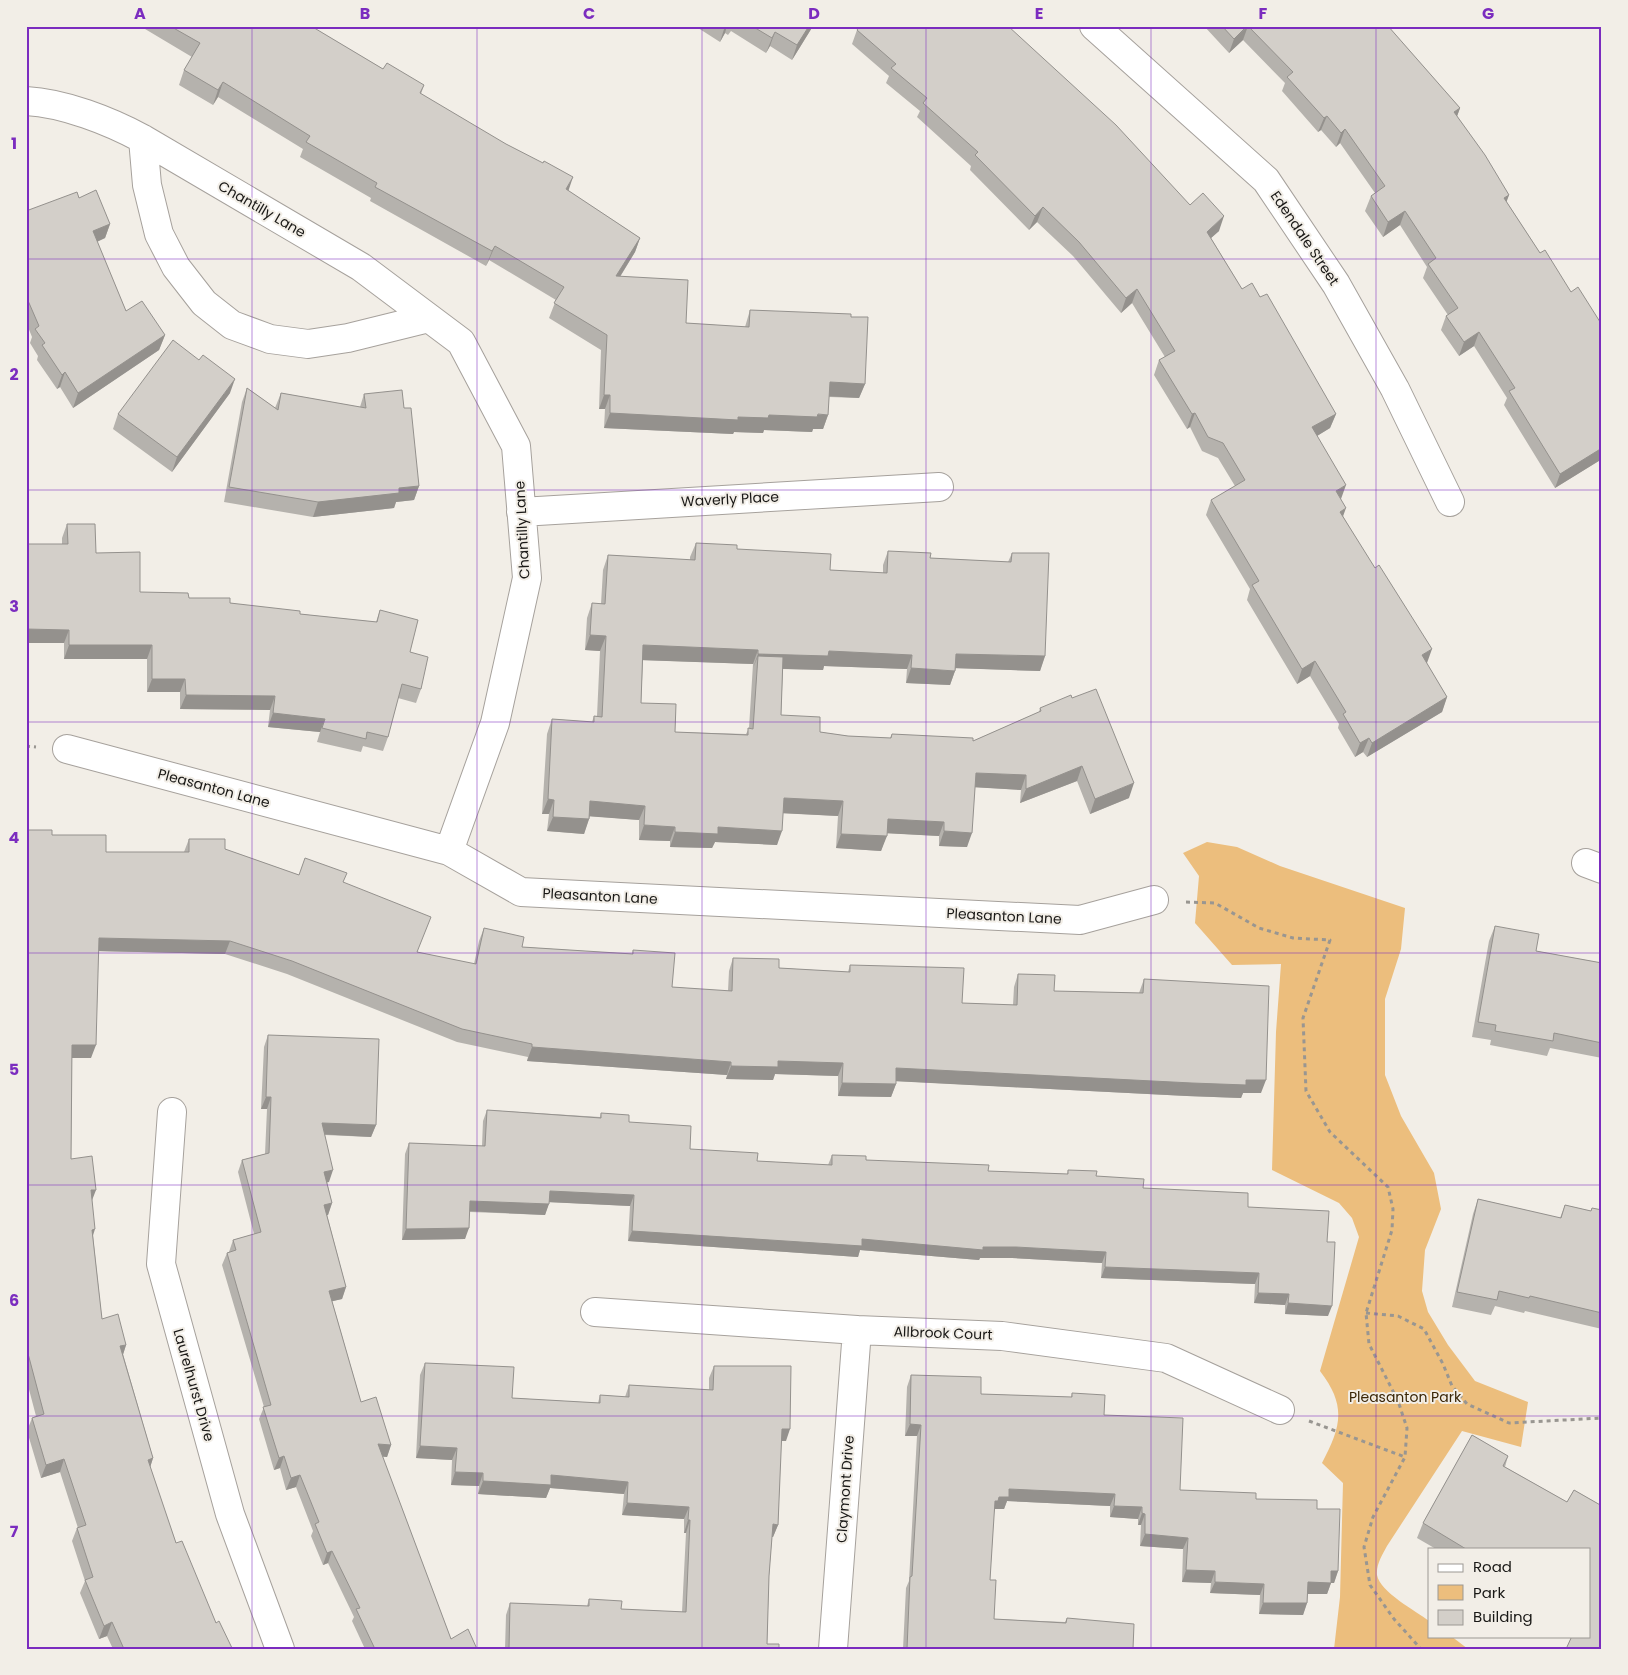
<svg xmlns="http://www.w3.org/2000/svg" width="1628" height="1675" viewBox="0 0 1628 1675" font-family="Poppins,sans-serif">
	<rect width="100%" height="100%" fill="#f2eee7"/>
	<path fill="#ecbe7d" d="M1207,842L1237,847L1280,866L1405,908L1401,949L1385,999V1075L1401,1116L1434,1173L1441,1209L1425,1250L1422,1291L1428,1312L1448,1345L1475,1381L1528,1402L1521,1447L1462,1431L1387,1546C1382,1555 1376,1565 1377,1575C1380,1592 1416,1611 1429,1621V1636H1451L1468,1649H1334L1340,1597L1343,1483L1322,1463C1341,1427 1347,1406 1320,1371L1359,1237L1352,1218L1339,1203L1272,1170L1276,1032L1281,964L1232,965L1195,923L1199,876L1183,853Z"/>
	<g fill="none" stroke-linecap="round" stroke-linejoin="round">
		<defs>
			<path id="minor" d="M1094,26L1266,180L1336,284L1395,389L1450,502
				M26,101C64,103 110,121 143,139L361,267L461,342L516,446L527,578L495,723L449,851
				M143,139L147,185L159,234L176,267L204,303L232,325L270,339L308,344L348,338L429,318
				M521,512L939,487
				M67,749L449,851L521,892L1080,920L1154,900
				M1586,863L1602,869
				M172,1112L161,1264L230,1514L280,1649
				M595,1312L857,1330L1002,1336L1166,1358L1280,1410
				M833,1649L857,1330"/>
		</defs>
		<use href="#minor" stroke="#a6a19c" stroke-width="30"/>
		<path stroke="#999691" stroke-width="3" stroke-dasharray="4 4" stroke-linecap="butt" d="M26,746L36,747
			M1186,902L1215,903L1259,928L1293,938L1330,940L1303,1018L1306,1091L1330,1132L1388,1187L1393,1209L1392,1230L1366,1313L1369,1344L1398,1401L1407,1428L1405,1457L1373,1517L1364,1547L1370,1585L1394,1619L1421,1649
			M1366,1313L1398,1316L1424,1329L1443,1364L1452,1386L1467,1404L1509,1423L1602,1418
			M1309,1421L1405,1457"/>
		<use href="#minor" stroke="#fff" stroke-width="28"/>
	</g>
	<path fill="#b5b2ad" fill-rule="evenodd" d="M140,26H312V27L383,69L424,85L421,94L640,238L635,252L620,277L686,323L745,327L750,310L851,317L865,384L859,398L829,397L828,415L823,429H813L812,432L764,430L763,433L734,432L733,434L604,428L605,409H599L601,350L549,318L556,300L489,260L486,266L370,201L371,198L300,157L303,149L218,97L213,105L179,85L184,70L192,57Z
		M695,26H813L792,60L770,46L766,53L731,31L728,35L725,33L720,42Z
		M1204,26H1391L1390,29L1460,108L1457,116L1509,195L1506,201L1540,253L1571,292L1602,325V459L1555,488L1504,405L1507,398L1474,346L1459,356L1441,330L1446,316L1448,315L1423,278L1427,267L1400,225L1383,237L1365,211L1371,196L1375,193L1340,143L1336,147L1321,130L1318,132L1282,91L1285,83L1243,40L1229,53Z
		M857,30L1190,205L1219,231L1211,238L1242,289L1336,414L1330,428L1317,436L1341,499L1343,516L1427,664L1447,697L1442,712L1367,757L1363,752L1355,757L1338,728L1339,724L1310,676L1297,684L1247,600L1250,589L1206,515L1211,500L1235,486L1218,458L1202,451L1190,427L1187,429L1154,375L1159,360L1165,357L1132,303L1121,313L1073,256L1037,222L1029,230L970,170L971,166L917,117L920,111L886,83L889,76L852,44Z
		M79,198L110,224L105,238L97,242L126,311L165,335L159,350L73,408L60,387L57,389L37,360L38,356L30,343L32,337L26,322V211Z
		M247,388L275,408L281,393L360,407L364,394L404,408L419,486L414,500L396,502L394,508L313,517L224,502L242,402Z
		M230,393L172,472L113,429L118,414Z
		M67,524L96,553L140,592L230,603L300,614L376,622L380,610L410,652L421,689L416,703L398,698L388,737L383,751L363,746L361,752L317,742L320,732L268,727L270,710L180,709V692H147V659H64V643H26V544H62V538Z
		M696,543L737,549L830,570L883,573V565L888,551L930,558L1008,562L1012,553L1045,656L1040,671L956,668L950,685L906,683L907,669L824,666L823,670L783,669L781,715L820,732L848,736L890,738L892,734L973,741L1039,712L1040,708L1129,798L1090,814L1077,781L1020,803L1021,790L975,787L967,847L939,846V836L887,833L881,851L836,848L838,816L783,813L777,845L715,842L712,848L670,847V841L639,840V820L590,816L584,834L547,831L549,814H542L547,734L552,719L592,722L594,716H597L600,651L585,650L587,618L592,603L601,604L603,570L608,555L690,560V557ZM643,660L753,664L749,728L746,734L675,732L641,703Z
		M26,830L52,835L106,852H184L189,839L225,849L299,875L343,882L417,952L474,964L479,941L484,928L522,947L632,954L633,950L672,987L728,991L729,971L733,958L779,968L848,972L850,965L962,1003L1013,1005L1014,987L1018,974L1054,991L1139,993L1144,979L1261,1093H1243L1241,1098L1187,1096L896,1081V1084L891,1097L838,1096V1076L775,1074L773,1080L726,1079L727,1075L527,1061L528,1057L457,1042L287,974L225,954L98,951L91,1058H72L71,1159L92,1199L93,1236L102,1319L126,1345L123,1354L153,1458L150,1467L176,1543L216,1623L232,1649H113L107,1636L99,1639L80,1593L85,1581L72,1541L77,1528H78L60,1472L41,1478L27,1431L32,1418L36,1416L26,1378Z
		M1495,926L1536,951L1602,963V1058L1550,1048L1547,1056L1490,1045L1491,1040L1472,1037L1489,941Z
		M268,1035L376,1125L371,1137L325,1135L329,1182H327L332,1203L328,1215H327L346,1287L342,1299L332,1301L361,1402L391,1445L387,1457L382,1456L451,1639L477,1649H365L352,1621L354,1617L328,1563L323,1565L311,1536L313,1531L296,1487L286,1490L280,1468L274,1470L259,1419L264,1407L222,1265L227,1253L229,1252L233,1240L254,1234L238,1172L242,1160L265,1154L267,1109H261L264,1047Z
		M487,1110L600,1117L601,1113L629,1122L690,1149L757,1161L828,1165L832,1155L866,1160L988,1171L1067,1174L1068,1170L1096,1176L1143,1188L1248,1207L1327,1242L1328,1316L1285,1314V1305L1254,1303L1255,1284L1101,1278L1102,1263L1012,1258H980L979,1260L860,1250L858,1257L628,1241L630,1206L549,1202L545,1215L470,1212L465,1239L402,1240L405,1154L409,1143L482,1146L483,1121Z
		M1478,1199L1560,1218L1565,1205L1591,1211L1592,1208L1602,1210V1329L1525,1311L1524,1313L1495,1306L1491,1315L1452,1307L1473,1214Z
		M425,1363L512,1398L598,1403L600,1395L625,1397L629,1385L709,1390V1378L714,1366L786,1441H781L778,1525L773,1537H772L769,1576L767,1644L779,1649H505L506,1615L510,1603L587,1606L589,1599L621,1609L682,1612L686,1533H684V1519L622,1515L624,1494L550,1488L546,1498L478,1494L479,1486L451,1485L452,1460L416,1458L420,1375Z
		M911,1375L981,1394L1071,1397L1072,1393L1104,1415L1180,1490L1256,1499L1317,1509L1338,1571L1334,1583H1331L1327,1594H1308L1307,1603L1303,1615L1259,1614L1260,1595L1210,1593L1211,1583L1182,1582L1183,1549L1140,1546L1141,1525H1138V1519L1110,1517V1506L1007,1501L1004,1509H995L994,1512L990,1580L994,1619L1065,1622L1067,1618L1133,1649H903L906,1588L909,1581L917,1436H905L907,1387Z
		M1472,1435L1508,1456L1505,1467L1567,1502L1574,1490L1602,1506V1649H1566L1572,1636H1589V1549H1436L1417,1538L1423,1523Z"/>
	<path fill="#94918d" d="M725,26H727L725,33L720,42Z
		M809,26H813L792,60L797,45Z
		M1248,26L1243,40L1229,53L1234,39Z
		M775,32L770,46L766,53L772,38Z
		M223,82L218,97L213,105L218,90Z
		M1460,108L1455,122L1454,112Z
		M1327,116L1321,130L1318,132L1324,118Z
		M1345,129L1340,143L1336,147L1341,133Z
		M573,177L568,192L566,189Z
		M1509,195L1504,209V198Z
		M1043,207L1037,222L1029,230L1035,216Z
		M1405,211L1400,225L1383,237L1388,222Z
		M1224,216L1219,231L1202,246L1207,232Z
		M110,224L105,238L87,246L93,231Z
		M640,238L635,252L611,291L616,276Z
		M495,246L489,260L486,266L492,251Z
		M1137,289L1132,303L1121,313L1126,298Z
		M1479,332L1474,346L1459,356L1464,342Z
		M165,335L159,350L73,408L78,393Z
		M65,372L60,387L57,389L62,375Z
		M235,379L230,393L172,472L177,457Z
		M830,382L865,384L859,398L824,396Z
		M604,395H610L605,409H599Z
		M610,413L738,417L769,415H828L823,429H813L812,432L764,430L763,433L734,432L733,434L604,428Z
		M1195,413L1190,427L1187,429L1192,414Z
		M1336,414L1330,428L1307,442L1312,427Z
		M1602,448V459L1555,488L1560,474Z
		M1346,485L1341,499L1336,491Z
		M419,486L414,500L396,502L394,508L313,517L318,502L399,488Z
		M1346,508L1341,522L1340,512Z
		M26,629L69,630L64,643H26Z
		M590,635L606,636L600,651L585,650Z
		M69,645H152L147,659H64Z
		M643,645L758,650L753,664L638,660Z
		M1432,649L1427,663L1416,670L1422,655Z
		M829,651L912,655L907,669L824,666L823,670L757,668L758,656L753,668L758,654Z
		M956,654L1045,656L1040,671L951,668Z
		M1315,661L1310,676L1297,684L1302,669Z
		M911,668L955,671L950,685L906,683Z
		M152,679H185L180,692H147Z
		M186,695L275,696L270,710L180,709Z
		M1447,697L1442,712L1367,757L1372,743Z
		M273,713L325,719L320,732L268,727Z
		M1369,738L1363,752L1355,757L1360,743Z
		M1082,766L1077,781L1020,803L1026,789Z
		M976,773L1026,775L1021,790L970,787Z
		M1134,783L1129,798L1090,814L1095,799Z
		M784,798L843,801L838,816L778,813Z
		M548,799L554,800L549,814H542Z
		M590,801L645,806L639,820L585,816Z
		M553,817L589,819L584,834L547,831Z
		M888,819L944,822L939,836L882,833Z
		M644,825L675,827L670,841L639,840Z
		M718,827L782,831L777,845L715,842L712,848L670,847L675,832Z
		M944,831L972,833L967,847L939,846Z
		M841,834L887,836L881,851L836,848Z
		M99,938L230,941L225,954L94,951Z
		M72,1045H96L91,1058H68Z
		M532,1047L731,1062L727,1075L527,1061Z
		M778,1061L843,1063L838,1076L775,1074L773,1080L726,1079L731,1066Z
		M896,1068L1246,1080H1266L1261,1093H1243L1241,1098L1187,1096L892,1081Z
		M842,1083L896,1084L891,1097L838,1096Z
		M266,1097H271L267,1109H261Z
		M322,1123L376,1125L371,1137L317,1134Z
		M333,1170L329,1182L320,1184L324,1172Z
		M91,1190H96L91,1203Z
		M550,1191L634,1195L630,1206L546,1202Z
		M470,1201L549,1204L545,1215L466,1211Z
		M332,1203L328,1215L320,1217L324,1205Z
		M469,1228L465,1239L402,1240L406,1229Z
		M95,1229L91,1242L92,1230Z
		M632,1231L862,1239L983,1247H1016L1106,1252L1102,1263L1012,1258H980L979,1260L860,1250L858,1257L628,1241Z
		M1105,1267L1259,1273L1255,1284L1101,1278Z
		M346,1287L342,1299L325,1303L329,1291Z
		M1258,1293L1289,1294L1285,1305L1254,1303Z
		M1288,1303L1332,1306L1328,1316L1285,1314Z
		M126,1345L122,1358L120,1346Z
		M910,1424L921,1425L917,1436H905Z
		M782,1429H790L786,1441H777Z
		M378,1444L391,1445L387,1457L373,1456Z
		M420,1446L457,1448L452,1460L416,1458Z
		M284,1456L280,1468L274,1470L279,1458Z
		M153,1458L149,1471L148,1460Z
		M64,1459L60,1472L41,1478L46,1465Z
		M455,1472L483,1473L479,1486L451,1485Z
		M300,1475L296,1487L286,1490L291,1478Z
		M551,1475L628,1482L624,1494L550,1488L546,1498L478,1494L483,1481Z
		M1009,1489L1115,1494L1110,1506L1007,1501L1004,1509H995L994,1513L995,1501Z
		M627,1503L689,1507L684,1519L622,1515Z
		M1114,1506L1142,1507L1138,1519L1110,1517Z
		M1142,1513L1145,1514L1141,1525H1138Z
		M688,1520H690L686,1533H684Z
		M773,1524L778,1525L773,1537H768Z
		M1145,1534L1188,1538L1183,1549L1140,1546Z
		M332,1551L328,1563L323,1565L327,1553Z
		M1186,1570L1215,1571L1211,1583L1182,1582Z
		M1331,1571H1338L1334,1583H1331L1327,1594H1304L1308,1582Z
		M1215,1582L1264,1584L1260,1595L1210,1593Z
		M1263,1603H1307L1303,1615L1259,1614Z
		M112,1622L107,1636L99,1639L104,1626Z"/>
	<path fill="#d3cfc9" stroke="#94918d" d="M170,26H311L383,69L387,63L424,85L420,93L506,144L543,163L544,161L573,177L566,189L640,238L616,276L688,280L686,323L749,327L750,310L851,314V317H868L865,384L830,382L828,415L818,414L817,417L769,415L768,418L738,417V420L610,413V395H604L607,335L554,303L564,287L495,246L492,251L375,187L377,183L306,142L310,136L223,82L218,90L184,70L200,43Z
		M752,26H809L797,45L775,32L772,38Z
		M860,26H1008L1116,125L1190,205L1203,193L1224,216L1207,232L1242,289L1252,283L1260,297L1267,294L1336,414L1312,427L1346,485L1336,491L1346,508L1340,512L1375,568L1379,565L1432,649L1422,655L1447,697L1372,743L1369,738L1360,743L1343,714L1346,712L1315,661L1302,669L1252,585L1259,581L1211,500L1245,480L1223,443L1208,437L1195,413L1192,414L1159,360L1175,351L1137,289L1126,298L1079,242L1043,207L1035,216L975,155L978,152L923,103L927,98L891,68L896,64L857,30Z
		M1222,26H1247L1234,39Z
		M1248,26H1388L1460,108L1454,112L1485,155L1509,195L1504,198L1540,253L1545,250L1571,292L1578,287L1602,325V448L1560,474L1509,391L1515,388L1479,332L1464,342L1446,316L1458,308L1428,264L1436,258L1405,211L1388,222L1371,196L1385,186L1345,129L1341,133L1327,116L1324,118L1287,77L1293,72Z
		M96,190L110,224L93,231L126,311L142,301L165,335L78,393L65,372L62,375L42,345L45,343L35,329L39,326L26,296V211L77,192L79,198Z
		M173,340L199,360L203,355L235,379L177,457L118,414Z
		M247,388L278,410L281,393L366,408L364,394L402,390L404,408H411L419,486L399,488V493L318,502L229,487Z
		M67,524H95L96,553L140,552V592L188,593L189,598H230V603L300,611V614L377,622L380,610L418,620L410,652L428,657L421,689L402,684L388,737L367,732L366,739L322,728L325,719L273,713L275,696L186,695L185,679H152V645H69V630L26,629V544H68Z
		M696,543L737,545V549L831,554L830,570L887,573L888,551L931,553L930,558L1011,562L1012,553H1049L1045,656L956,654L955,671L911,668L912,655L829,651L828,656L758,654V650L643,645L641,703L676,704L675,732L748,735V728L753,729L758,656L783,657L781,715L820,717V732L848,736L891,738L892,734L973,738V741L1041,711L1040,708L1071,695L1072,698L1096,689L1134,783L1095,799L1082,766L1026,789V775L976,773L972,833L944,831V822L888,819L887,836L841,834L843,801L784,798L782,831L718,827V834L675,832V827L644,825L645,806L590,801L589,819L553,817L554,800L548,799L552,719L594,722V716L602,717L606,636L590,635L592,603L605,604L608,555L695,560Z
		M26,830H52V835H106V852H189V839H225V849L299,875L305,858L347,873L343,882L431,917L417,952L476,964L484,928L524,937L522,947L633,954V950L675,953L672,987L732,991L733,958L779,959V968L850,972V965L964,968L962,1003L1017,1005L1018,974L1055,975L1054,991L1143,993L1144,979L1269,986L1266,1080H1246V1085L1192,1083L896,1068V1084L842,1083L843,1063L778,1061V1067L731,1066V1062L532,1047V1044L462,1029L292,961L230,941L99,938L96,1045H72L71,1159L92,1156L96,1190H91L95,1229L92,1230L102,1319L118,1314L126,1345L120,1346L153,1458L148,1460L176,1543L182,1541L216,1623L219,1621L232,1648L124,1649L112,1622L104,1626L85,1580L93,1577L77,1528L86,1525L64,1459L46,1465L32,1418L44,1414L26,1346Z
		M1495,926L1539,934L1536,951L1602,963V1043L1554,1033L1553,1041L1495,1031L1496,1025L1478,1022Z
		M268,1035L379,1039L376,1125L322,1123L333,1170L324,1172L332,1203L324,1205L346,1287L329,1291L361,1402L376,1397L391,1445L378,1444L451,1639L468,1629L477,1649H375L356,1609L360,1608L332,1551L327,1553L315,1524L319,1522L300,1475L291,1478L284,1456L279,1458L263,1407L271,1405L227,1253L236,1250L233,1240L261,1232L242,1160L269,1153L271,1097H266Z
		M487,1110L601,1118V1113L629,1115V1122L691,1126L690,1149L758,1153L757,1161L832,1165V1155L866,1156V1160L989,1165L988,1171L1068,1174V1170L1097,1171L1096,1176L1144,1179L1143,1188L1248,1193V1207L1329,1211L1327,1242H1335L1332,1306L1288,1303L1289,1294L1258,1293L1259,1273L1105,1267L1106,1252L1016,1247H983V1250L862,1239V1246L632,1231L634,1195L550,1191L549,1204L470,1201L469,1228L406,1229L409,1143L485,1146Z
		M1478,1199L1561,1218L1565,1205L1591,1211L1592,1208L1602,1210V1313L1530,1296L1529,1298L1499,1291L1497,1300L1457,1292Z
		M425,1363L514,1367L512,1398L600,1403V1395L629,1397V1385L713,1390L714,1366H791L790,1429H782L778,1525L773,1524L769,1576L767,1644H779V1649H509L510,1603L589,1606V1599L622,1601L621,1609L686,1612L690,1520H688L689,1507L627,1503L628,1482L551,1475V1485L483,1481V1473L455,1472L457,1448L420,1446Z
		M911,1375L981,1377V1394L1072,1397V1393L1105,1395L1104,1415L1183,1418L1180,1490L1256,1493V1499L1317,1500V1509H1340L1338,1571H1331V1583L1308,1582L1307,1603H1263L1264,1584L1215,1582V1571L1186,1570L1188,1538L1145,1534V1514L1142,1513V1507L1114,1506L1115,1494L1009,1489V1497H999L998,1501H995L990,1580H996L994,1619L1066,1623L1067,1618L1134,1624L1133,1649H907L910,1577L912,1576L921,1425L910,1424Z
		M1472,1435L1508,1456L1503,1466L1567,1502L1574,1490L1602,1506V1649H1566L1572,1636H1589V1549H1466L1423,1523Z"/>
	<path fill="none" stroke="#7b2cbf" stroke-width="1" stroke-opacity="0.55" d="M252,26V1649M477,26V1649M702,26V1649M926,26V1649M1151,26V1649M1376,26V1649M26,259H1602M26,490H1602M26,722H1602M26,953H1602M26,1185H1602M26,1416H1602"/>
	<g text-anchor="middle" stroke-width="4" stroke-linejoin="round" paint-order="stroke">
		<g font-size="14" fill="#191816" stroke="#f2eee7">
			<text transform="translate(262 209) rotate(30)" y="5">Chantilly Lane</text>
			<text transform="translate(1305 238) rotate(56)" y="5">Edendale Street</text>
			<text transform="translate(730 499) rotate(-3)" y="5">Waverly Place</text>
			<text transform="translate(522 530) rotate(-93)" y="5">Chantilly Lane</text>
			<text transform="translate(214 788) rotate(15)" y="5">Pleasanton Lane</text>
			<text transform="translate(600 896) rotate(3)" y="5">Pleasanton Lane</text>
			<text transform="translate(1004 916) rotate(3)" y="5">Pleasanton Lane</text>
			<text transform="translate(943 1333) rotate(2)" y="5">Allbrook Court</text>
			<text transform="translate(194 1385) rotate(74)" y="5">Laurelhurst Drive</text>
			<text transform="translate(845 1489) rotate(-86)" y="5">Claymont Drive</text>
		</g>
		<g font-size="14" fill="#3a2607" stroke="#f2eee7">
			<text x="1405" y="1402">Pleasanton Park</text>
		</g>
	</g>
	<rect width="1628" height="1675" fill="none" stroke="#f2eee7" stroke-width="55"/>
	<rect x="1428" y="1548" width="162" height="90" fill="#f2eee7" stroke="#9b9893"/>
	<rect x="1438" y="1564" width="25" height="8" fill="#ffffff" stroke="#9b9893"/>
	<text x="1473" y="1572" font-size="15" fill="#191816">Road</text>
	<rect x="1438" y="1585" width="25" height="15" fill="#ecbe7d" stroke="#9b9893"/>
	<text x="1473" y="1598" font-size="15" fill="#191816">Park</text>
	<rect x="1438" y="1610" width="25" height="15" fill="#d3cfc9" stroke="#9b9893"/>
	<text x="1473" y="1622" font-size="15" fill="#191816">Building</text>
	<rect x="28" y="28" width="1572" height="1620" fill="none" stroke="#7b2cbf" stroke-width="2"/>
	<g font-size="16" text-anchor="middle" font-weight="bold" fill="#7b2cbf">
		<text x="140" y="19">A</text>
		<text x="365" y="19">B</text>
		<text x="589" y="19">C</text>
		<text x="814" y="19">D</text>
		<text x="1039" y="19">E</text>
		<text x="1263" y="19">F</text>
		<text x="1488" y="19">G</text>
		<text x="14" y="149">1</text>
		<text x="14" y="380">2</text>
		<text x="14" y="612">3</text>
		<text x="14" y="843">4</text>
		<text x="14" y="1075">5</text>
		<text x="14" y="1306">6</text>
		<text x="14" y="1537">7</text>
	</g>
</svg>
